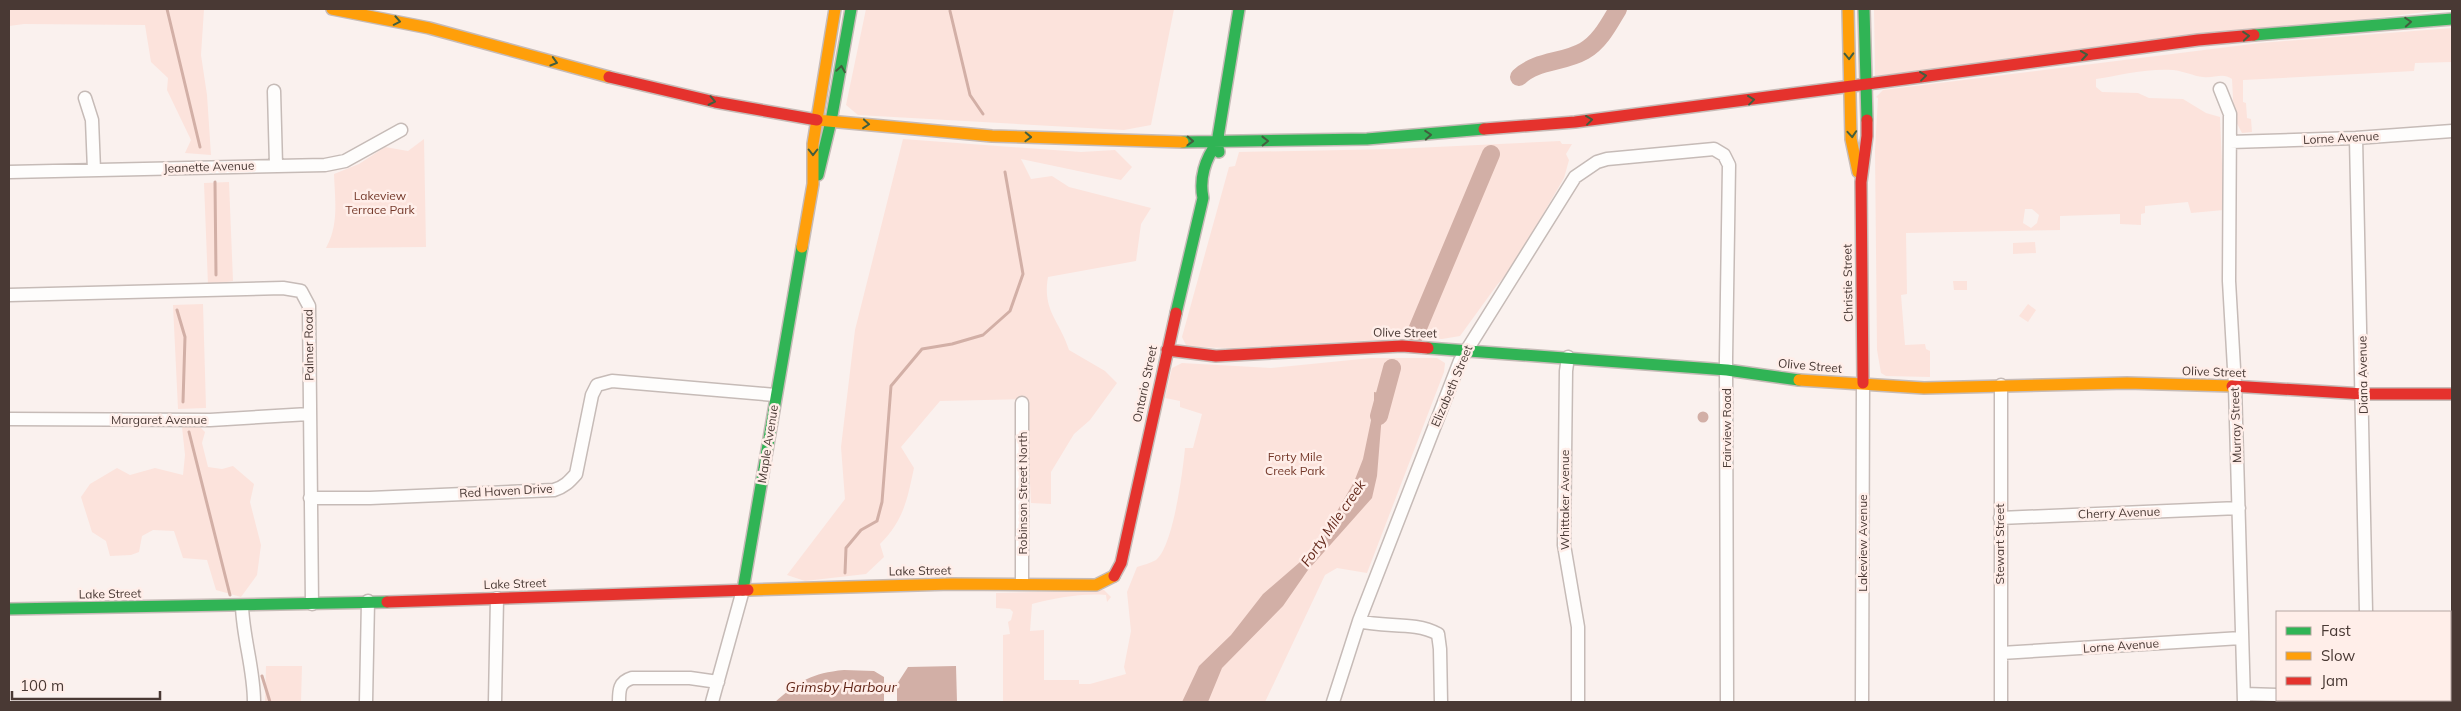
<svg xmlns="http://www.w3.org/2000/svg" width="2461" height="711" viewBox="0 0 2461 711" font-family="Mulish,sans-serif">
	<rect width="100%" height="100%" fill="#faf1ee"/>
	<path fill="#fce3dc" fill-rule="evenodd" d="M9,9H204L201,55L207,95L211,155L185,153L191,140L167,90L168,78L151,62L145,25L24,24L9,26Z
		M866,9H1174L1151,125L1124,130L858,115L846,105Z
		M1874,9H2452L1875,76Z
		M2452,28V62L2415,63L2414,71L2243,80V102L2246,103L2247,118L2251,119L2252,132L2242,133L2234,118L2232,79C2222,72 2214,79 2203,77C2193,76 2184,71 2173,70C2148,68 2121,75 2096,79V87L2102,92L2138,93L2149,98L2183,99L2206,113L2220,117L2224,210L2191,213L2188,202L2145,206V213L2141,214V225L2120,224V214L2060,216V230L1906,233L1907,294L1901,295L1905,345L1925,344L1926,349L1930,351V377L1886,376L1881,373L1877,350L1875,150L1878,98L1876,97L1883,90L2260,43ZM2025,209H2032L2039,215L2037,223L2031,228L2023,223Z
		M424,139L426,247L326,248C339,225 335,200 334,174L359,164L385,147L408,151Z
		M903,139L1081,152L1115,150L1132,167L1121,180L1021,159L1031,179L1052,176L1069,187L1151,208L1141,224L1136,261L1048,277C1042,311 1060,321 1069,350L1105,371L1117,383L1090,420L1074,434L1051,472V504L1031,503L1026,399L940,401L901,447L914,468C907,500 904,520 880,544L884,557L866,574L805,581L787,575L845,499L841,447L855,330Z
		M1560,141L1562,144H1572L1566,154L1569,160L1564,178L1510,271L1497,285L1460,336L1442,339L1412,338L1232,348L1187,347L1182,337L1229,167L1235,166L1239,152L1393,149Z
		M229,182L233,281L208,285L204,183Z
		M2035,242L2036,253L2013,254V243Z
		M1953,281H1967V290H1954Z
		M203,304L206,408L178,409L173,305Z
		M2028,304L2036,310L2028,322L2019,316Z
		M1371,358H1437L1445,363L1444,372L1367,573L1337,568L1325,575L1265,702H1003V635L1010,634L1008,622L1011,620L1013,612L1010,609L996,608V593L1104,590L1111,597L1107,602L1106,595C1081,593 1056,598 1032,604L1030,631L1044,630V680H1079V684H1090L1126,674L1124,667L1131,631L1127,592L1137,567C1143,565 1151,563 1156,560C1173,547 1183,471 1185,448H1193L1202,414L1180,407V401L1165,398L1172,368L1182,363L1271,368Z
		M199,426L205,432L202,443L208,467L222,469L233,466L254,484L250,502L261,545L257,575L241,597L216,590L207,560L183,558L174,531L153,530L142,536L139,552L131,555L110,556L106,541L92,532L81,497L90,484L117,468L130,475L155,468L183,475L185,455L182,427Z
		M266,666H302L301,702H265Z"/>
	<path fill="#d2afa6" d="M1374,392L1391,395L1390,401L1382,414L1377,476L1372,498L1308,570L1283,606L1222,668L1208,702H1182L1199,666L1231,635L1263,594L1307,556L1336,513L1354,482L1363,459L1374,406Z
		M1697.5 417a5.5 5.5 0 1 1 11 0a5.5 5.5 0 1 1-11 0Z
		M956,666L957,702H897V684L908,667Z
		M844,670L874,671L884,677V702H775C799,681 812,673 844,670Z"/>
	<g fill="none" stroke-linecap="round" stroke-linejoin="round">
		<path stroke="#d2afa6" stroke-width="3" d="M167,9L200,147
			M950,11L970,95L983,114
			M215,182L216,275
			M177,310L185,337L183,402
			M189,432L230,595
			M845,573L846,548L861,530L877,521L882,502L891,386L922,349L952,344L983,335L1010,311L1023,274L1005,172
			M262,676L270,702"/>
		<path stroke="#d2afa6" stroke-width="18" d="M1519,77C1537,60 1563,63 1584,51C1600,42 1609,24 1618,9
			M1415,335L1491,154
			M1379,416L1392,368"/>
		<defs>
			<path id="street" d="M2220,89L2230,114L2229,281L2235,386L2244,702
				M274,91L276,165
				M85,98L92,120L94,170
				M2356,138L2366,612
				M2230,142L2356,138L2452,131
				M9,172L325,165L345,161L401,130
				M9,295L283,288L301,291L309,306L312,604
				M1568,357L1566,371L1564,545L1578,627V702
				M1022,403V583
				M9,419L210,420L309,414
				M310,498H370L554,490C564,487 569,482 576,474L592,395L597,385L612,381L775,395
				M2000,518L2239,508
				M242,606C243,638 254,669 254,702
				M1359,621C1385,628 1414,621 1438,634L1440,649L1441,702
				M2001,653L2241,638
				M2244,694L2277,695
				M2324,700L2333,702
				M2368,700V702
				M366,702L368,601
				M495,702L497,598
				M619,702C619,690 619,682 632,678H690L718,682
				M712,702L743,590
				M1333,702L1359,621L1460,361L1575,177L1597,162L1607,159L1714,149L1724,155L1729,165L1726,359L1727,702
				M1862,702L1863,383
				M2001,702V385"/>
			<path id="fast" d="M1864,9L1867,120
				M2254,35L2452,19
				M1183,142L1367,139L1484,129
				M1219,152L1217,143L1239,9
				M818,175L831,121L851,9
				M1176,313L1203,198C1199,179 1205,159 1217,143
				M1428,348L1727,370L1799,380
				M743,590L802,247
				M9,609L387,602"/>
			<path id="slow" d="M332,9L429,28L609,77
				M1848,9L1851,139L1858,172
				M817,120L992,136L1183,142
				M802,247L813,184V144L835,9
				M1799,380L1924,388L2127,383L2232,386
				M748,590L952,584L1096,585L1114,576"/>
			<path id="jam" d="M609,77L715,102L817,120
				M1875,83L2198,40L2254,35
				M1484,129L1575,122L1875,83
				M1167,350L1216,356L1402,346L1428,348
				M1863,383L1861,182L1867,136V120
				M2232,386L2363,394H2452
				M1114,576L1121,563L1176,313
				M387,602L748,590"/>
		</defs>
		<use href="#street" stroke="#c6bbb7" stroke-width="15"/>
		<use href="#fast" stroke="#c6bbb7" stroke-width="14"/>
		<use href="#slow" stroke="#c6bbb7" stroke-width="14"/>
		<use href="#jam" stroke="#c6bbb7" stroke-width="14"/>
		<use href="#street" stroke="#fefdfc" stroke-width="12"/>
		<use href="#fast" stroke="#30b455" stroke-width="11"/>
		<use href="#slow" stroke="#ff9f0a" stroke-width="11"/>
		<use href="#jam" stroke="#e5322d" stroke-width="11"/>
	</g>
	<defs><path id="oneway-chevron" d="M-2-3.5L2.5 0L-2 3.5" fill="none" stroke-width="1.6" stroke-linecap="round" stroke-linejoin="round" transform="scale(1.25)"/></defs>
	<g stroke="#425e3e">
		<use href="#oneway-chevron" transform="translate(397 21) rotate(11)"/>
		<use href="#oneway-chevron" transform="translate(2408 22) rotate(-4)"/>
		<use href="#oneway-chevron" transform="translate(2246 36) rotate(-5)"/>
		<use href="#oneway-chevron" transform="translate(2084 55) rotate(-8)"/>
		<use href="#oneway-chevron" transform="translate(1849 56) rotate(88)"/>
		<use href="#oneway-chevron" transform="translate(554 62) rotate(16)"/>
		<use href="#oneway-chevron" transform="translate(841 69) rotate(-81)"/>
		<use href="#oneway-chevron" transform="translate(1923 76) rotate(-7)"/>
		<use href="#oneway-chevron" transform="translate(1751 100) rotate(-7)"/>
		<use href="#oneway-chevron" transform="translate(712 101) rotate(12)"/>
		<use href="#oneway-chevron" transform="translate(1589 120) rotate(-7)"/>
		<use href="#oneway-chevron" transform="translate(866 124) rotate(5)"/>
		<use href="#oneway-chevron" transform="translate(1852 134) rotate(86)"/>
		<use href="#oneway-chevron" transform="translate(1428 135) rotate(-4)"/>
		<use href="#oneway-chevron" transform="translate(1028 137) rotate(2)"/>
		<use href="#oneway-chevron" transform="translate(1190 141) rotate(2)"/>
		<use href="#oneway-chevron" transform="translate(1265 141) rotate(-1)"/>
		<use href="#oneway-chevron" transform="translate(813 152) rotate(90)"/>
	</g>
	<g text-anchor="middle" stroke-width="5" stroke-linejoin="round" paint-order="stroke">
		<g font-size="12" fill="#493934" stroke="#ffeee9">
			<text transform="translate(2341 138) rotate(-3)" y="4">Lorne Avenue</text>
			<text transform="translate(209 167) rotate(-2)" y="4">Jeanette Avenue</text>
			<text transform="translate(1848 283) rotate(-91)" y="4">Christie Street</text>
			<text transform="translate(1405 333) rotate(1)" y="4">Olive Street</text>
			<text transform="translate(309 345) rotate(-91)" y="4">Palmer Road</text>
			<text transform="translate(1810 366) rotate(5)" y="4">Olive Street</text>
			<text transform="translate(2214 372) rotate(2)" y="4">Olive Street</text>
			<text transform="translate(2363 375) rotate(-91)" y="4">Diana Avenue</text>
			<text transform="translate(1145 384) rotate(-78)" y="4">Ontario Street</text>
			<text transform="translate(1452 386) rotate(-67)" y="4">Elizabeth Street</text>
			<text x="159" y="424">Margaret Avenue</text>
			<text transform="translate(2236 425) rotate(-92)" y="4">Murray Street</text>
			<text transform="translate(1727 428) rotate(-90)" y="4">Fairview Road</text>
			<text transform="translate(768 444) rotate(-81)" y="4">Maple Avenue</text>
			<text transform="translate(506 491) rotate(-3)" y="4">Red Haven Drive</text>
			<text transform="translate(1023 493) rotate(-90)" y="4">Robinson Street North</text>
			<text transform="translate(1565 500) rotate(-90)" y="4">Whittaker Avenue</text>
			<text transform="translate(2119 513) rotate(-2)" y="4">Cherry Avenue</text>
			<text transform="translate(1863 543) rotate(-90)" y="4">Lakeview Avenue</text>
			<text transform="translate(2000 544) rotate(-90)" y="4">Stewart Street</text>
			<text transform="translate(920 571) rotate(-1)" y="4">Lake Street</text>
			<text transform="translate(515 584) rotate(-2)" y="4">Lake Street</text>
			<text transform="translate(110 594) rotate(-1)" y="4">Lake Street</text>
			<text transform="translate(2121 646) rotate(-4)" y="4">Lorne Avenue</text>
		</g>
		<g font-size="12" fill="#743829" stroke="#ffeee9">
			<text x="380" y="200">Lakeview<tspan x="380" dy="14">Terrace Park</tspan></text>
			<text x="1295" y="461">Forty Mile<tspan x="1295" dy="14">Creek Park</tspan></text>
		</g>
		<g font-size="14" font-style="italic" fill="#622719" stroke="#ffeee9">
			<text transform="translate(1333 523) rotate(-55)" y="5">Forty Mile creek</text>
			<text x="841" y="692">Grimsby Harbour</text>
		</g>
	</g>
	<rect width="2461" height="711" fill="none" stroke="#493934" stroke-width="20"/>
	<rect x="2276" y="611" width="175" height="90" fill="#ffeee9" stroke="#b6a6a1"/>
	<rect x="2286" y="627" width="25" height="8" fill="#30b455" stroke="#b6a6a1"/>
	<text x="2321" y="636" font-size="15" fill="#493934">Fast</text>
	<rect x="2286" y="652" width="25" height="8" fill="#ff9f0a" stroke="#b6a6a1"/>
	<text x="2321" y="661" font-size="15" fill="#493934">Slow</text>
	<rect x="2286" y="677" width="25" height="8" fill="#e5322d" stroke="#b6a6a1"/>
	<text x="2321" y="686" font-size="15" fill="#493934">Jam</text>
	<path d="M12 691v8h148v-8" fill="none" stroke="#493934" stroke-width="2.5"/>
	<text x="20" y="691" font-size="15" fill="#493934" stroke="#ffeee9" stroke-width="4" paint-order="stroke">100 m</text>
</svg>
